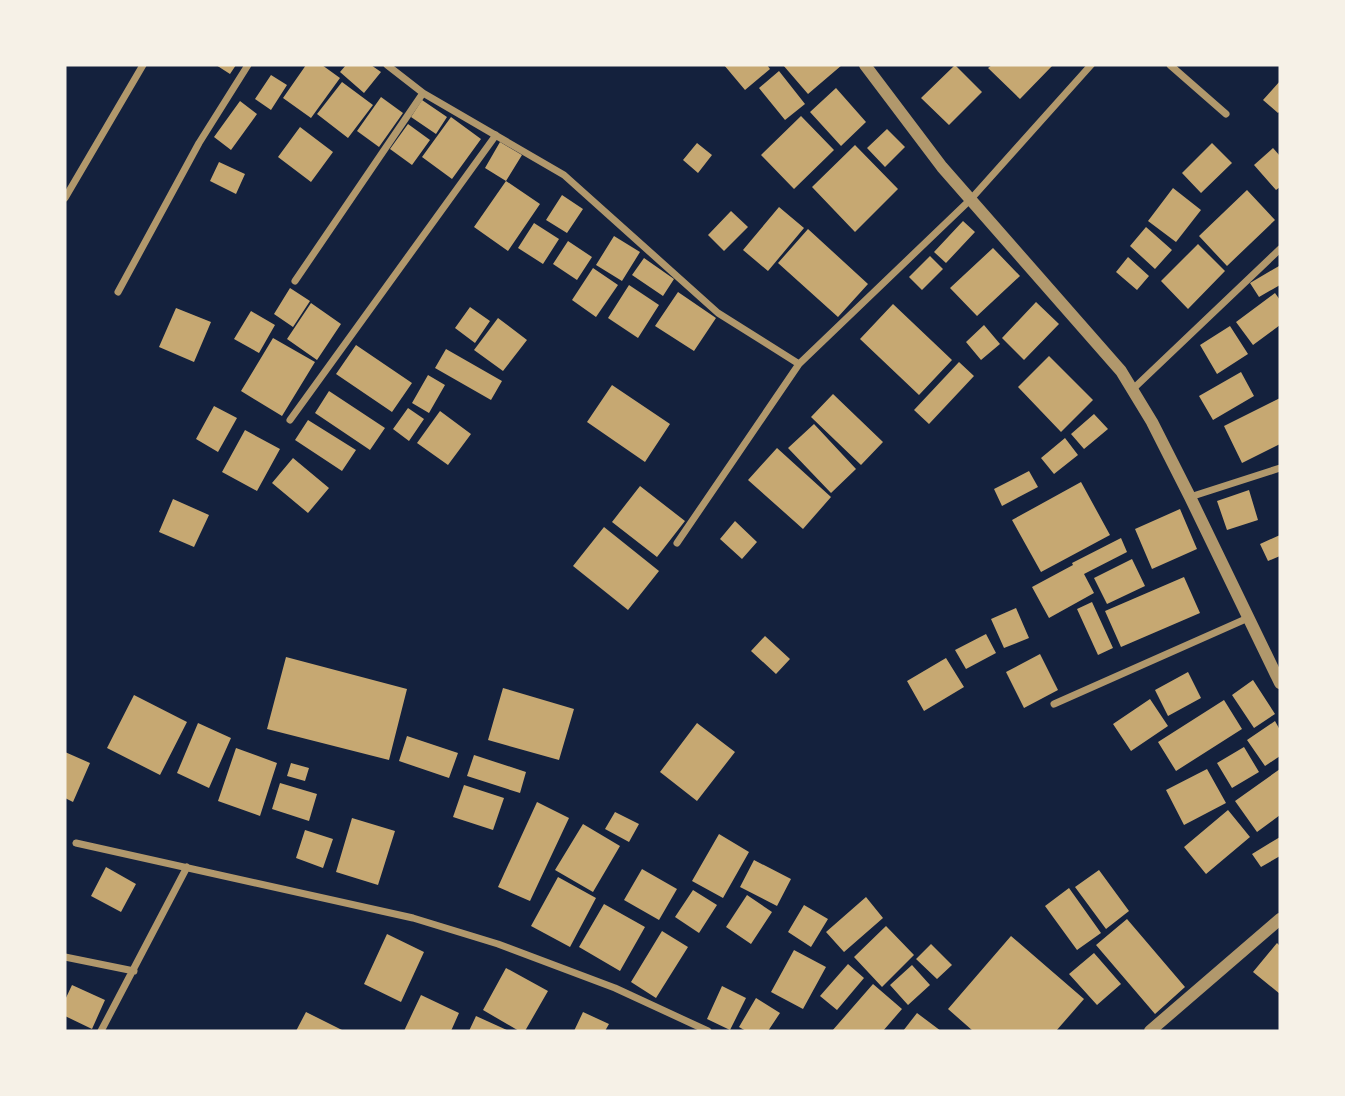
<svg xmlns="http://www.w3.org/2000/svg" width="1345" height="1096" viewBox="0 0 1345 1096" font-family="Helvetica,sans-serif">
	<rect width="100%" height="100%" fill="#14213d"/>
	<path fill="#c6a872" d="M216,65H236L230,74Z
		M306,65H322L340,78L311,118L283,98Z
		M346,65H371L381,72L364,93L340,72Z
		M724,65H767L770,69L745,90Z
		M783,65H842L808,94Z
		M955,65L982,92L949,125L921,98Z
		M992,65H1053L1020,99L988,68Z
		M779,71L805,104L785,120L759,88Z
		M271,75L287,85L271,110L255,99Z
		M1280,81V111L1278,113L1263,100Z
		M342,82L373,105L348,138L317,114Z
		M836,88L866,122L841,146L810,112Z
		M381,97L403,113L379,147L357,131Z
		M422,100L447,117L436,134L411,117Z
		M240,101L257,114L231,150L214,137Z
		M801,116L834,150L794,189L761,155Z
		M451,117L481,139L452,179L422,157Z
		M408,124L430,140L412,165L390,149Z
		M300,127L333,152L311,182L278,157Z
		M887,129L905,147L885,167L867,148Z
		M500,142L522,155L506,181L540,204L508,251L474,227L506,181L485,168Z
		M697,143L712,155L698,173L683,160Z
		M1212,143L1232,163L1201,193L1182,173Z
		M855,145L898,189L855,232L812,187Z
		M1273,148L1280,156V187L1276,190L1254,165Z
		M219,162L245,174L236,194L210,181Z
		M1173,188L1201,210L1176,242L1148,221Z
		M1247,190L1275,220L1227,266L1199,236Z
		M562,195L583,209L567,233L546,220Z
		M779,207L804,228L768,271L743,250Z
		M731,211L748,227L724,251L708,235Z
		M963,221L975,232L946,263L934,252Z
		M534,223L559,239L543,264L518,248Z
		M1146,227L1172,250L1155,269L1130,246Z
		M808,229L868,284L838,317L778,263Z
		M614,236L640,252L622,281L596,265Z
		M568,241L592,257L577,280L553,264Z
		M1198,244L1225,271L1188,309L1161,281Z
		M993,248L1020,276L977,316L950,288Z
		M930,256L943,269L922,290L909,277Z
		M1128,257L1149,276L1137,290L1116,272Z
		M644,258L674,279L663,296L632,275Z
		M1279,266L1280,285L1259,297L1250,283Z
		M593,268L618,285L596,317L572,300Z
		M629,285L659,305L638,338L608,318Z
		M290,288L310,301L293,327L274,314Z
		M678,292L716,318L694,351L655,326Z
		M1275,293L1280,300V325L1253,345L1236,322Z
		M1036,302L1059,324L1024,360L1002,338Z
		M311,303L341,324L317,360L287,339Z
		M893,304L952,360L919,395L860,339Z
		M470,307L490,321L475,343L455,328Z
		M176,308L211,322L194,362L159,347Z
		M251,311L275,325L259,353L234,339Z
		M498,318L527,340L503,371L474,350Z
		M984,325L1000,344L981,360L966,342Z
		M1230,326L1248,354L1217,374L1200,345Z
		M273,338L315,362L282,416L241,391Z
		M356,345L412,383L392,412L336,374Z
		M446,349L502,381L491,400L435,368Z
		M1049,356L1093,400L1061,432L1018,387Z
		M959,362L974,376L929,424L914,410Z
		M1241,372L1254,396L1213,420L1199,396Z
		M428,375L445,385L429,413L412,403Z
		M612,385L670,424L645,462L587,422Z
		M329,391L385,428L370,450L315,413Z
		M833,394L883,442L861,465L811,417Z
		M1280,398V444L1242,463L1224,426Z
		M214,406L237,418L218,452L196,439Z
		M408,408L424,419L409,441L393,429Z
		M440,411L471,434L448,465L417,443Z
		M1094,414L1108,429L1084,449L1071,434Z
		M308,420L356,450L342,471L295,440Z
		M814,424L856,469L831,493L788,448Z
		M245,430L280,449L257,491L222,472Z
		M1065,438L1078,455L1054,474L1041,458Z
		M777,448L831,497L803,529L748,480Z
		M293,458L329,488L308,513L272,483Z
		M1029,471L1038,487L1002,506L994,489Z
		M1081,482L1110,535L1041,572L1012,520Z
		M640,486L685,521L657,557L612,522Z
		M1249,490L1258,520L1227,530L1217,501Z
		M173,499L209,515L194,547L159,532Z
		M1180,509L1197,549L1152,569L1135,529Z
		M735,521L757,542L742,559L720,539Z
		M604,527L659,571L628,610L573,566Z
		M1280,535V556L1268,561L1260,544Z
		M1121,538L1127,552L1084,574L1094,593L1049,618L1032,587L1073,565L1072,563Z
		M1132,559L1145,586L1107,604L1094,578Z
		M1184,577L1200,613L1121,647L1105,611Z
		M1092,602L1113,648L1098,655L1077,609Z
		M1016,608L1029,638L1004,648L991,619Z
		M986,634L996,653L966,669L955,650Z
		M765,636L790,659L776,674L751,651Z
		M1040,654L1058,690L1024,708L1006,672Z
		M286,657L407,689L389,760L267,729Z
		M946,658L964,687L924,711L907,681Z
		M1188,672L1201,698L1168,716L1155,690Z
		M1253,680L1275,714L1254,728L1232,695Z
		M503,688L574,709L559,760L488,740Z
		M134,695L187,722L160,775L107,748Z
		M1150,699L1168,726L1131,751L1113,724Z
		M1224,700L1242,729L1176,771L1158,742Z
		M1275,721L1280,730V756L1265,766L1247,740Z
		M198,723L231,738L209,788L177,773Z
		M697,723L735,752L697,801L660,772Z
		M407,736L458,753L449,778L399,761Z
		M1244,747L1259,772L1232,788L1217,763Z
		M236,748L277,763L260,816L218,801Z
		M65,752L90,763L73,802L65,798Z
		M474,755L526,772L520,793L467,776Z
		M291,763L309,768L305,781L287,776Z
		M1207,769L1226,803L1184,825L1166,790Z
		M1280,769V815L1257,832L1235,801Z
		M280,783L317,794L309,821L272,809Z
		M464,785L504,798L493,830L453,817Z
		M537,802L569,818L530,901L498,887Z
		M1228,810L1250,837L1206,874L1184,847Z
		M615,812L639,824L629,842L605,829Z
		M352,818L395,831L378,885L336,872Z
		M583,824L620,846L593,892L555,870Z
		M305,830L333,839L323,868L296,858Z
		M719,834L749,852L723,898L692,881Z
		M1280,837V856L1261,867L1252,854Z
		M754,860L791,879L777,906L740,887Z
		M106,867L136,884L121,912L91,896Z
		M642,869L677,889L659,920L624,900Z
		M1099,870L1129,911L1106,929L1075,887Z
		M558,877L596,898L570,947L531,926Z
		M1069,888L1101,933L1077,950L1045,906Z
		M693,890L717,905L699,933L675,917Z
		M747,895L772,912L751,944L726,927Z
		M866,897L883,918L844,952L826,932Z
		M604,904L645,927L620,971L579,947Z
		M804,905L828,919L811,947L788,932Z
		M1127,919L1185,987L1155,1014L1096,945Z
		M886,926L914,955L882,987L854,957Z
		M662,931L688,947L656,998L631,982Z
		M387,934L424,952L401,1002L364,984Z
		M1011,936L1084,999L1056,1031H973L948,1009Z
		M1277,943L1280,946V994L1253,972Z
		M931,944L952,965L937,979L916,959Z
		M794,950L826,967L803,1009L771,992Z
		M1094,953L1121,984L1097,1005L1069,974Z
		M848,964L864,978L837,1010L820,996Z
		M912,965L930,985L908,1005L890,985Z
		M506,968L548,991L525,1031H519L483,1010Z
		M873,984L902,1009L883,1031H832Z
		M72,985L105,1000L92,1029L65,1016V1000Z
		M722,986L746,998L730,1030L707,1019Z
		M421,995L459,1013L451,1031H404Z
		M756,998L780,1013L768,1031H746L739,1027Z
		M306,1012L344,1031H296Z
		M583,1012L609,1024L605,1031H574Z
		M917,1013L941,1031H903Z
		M476,1016L509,1031H469Z"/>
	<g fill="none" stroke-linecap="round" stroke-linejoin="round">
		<path stroke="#b1986c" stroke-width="7" d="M387,65L423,93L564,175L718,313L799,364
			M1170,65L1226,114
			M65,198L143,65
			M295,281L423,93
			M118,292L199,143L248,65
			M1133,389L1280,249
			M290,420L496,135
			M1190,497L1280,468
			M677,543L799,364L971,199L1091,65
			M1054,704L1248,618
			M76,843L413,918L498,944L615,988L708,1031
			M65,957L134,971
			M101,1031L187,867"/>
		<path stroke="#b1986c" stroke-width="12" d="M865,65L942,167L1121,371L1152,422L1190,497L1280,683
			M1150,1031L1280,919"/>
	</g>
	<rect width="1345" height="1096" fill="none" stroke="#f6f1e7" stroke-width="133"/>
</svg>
